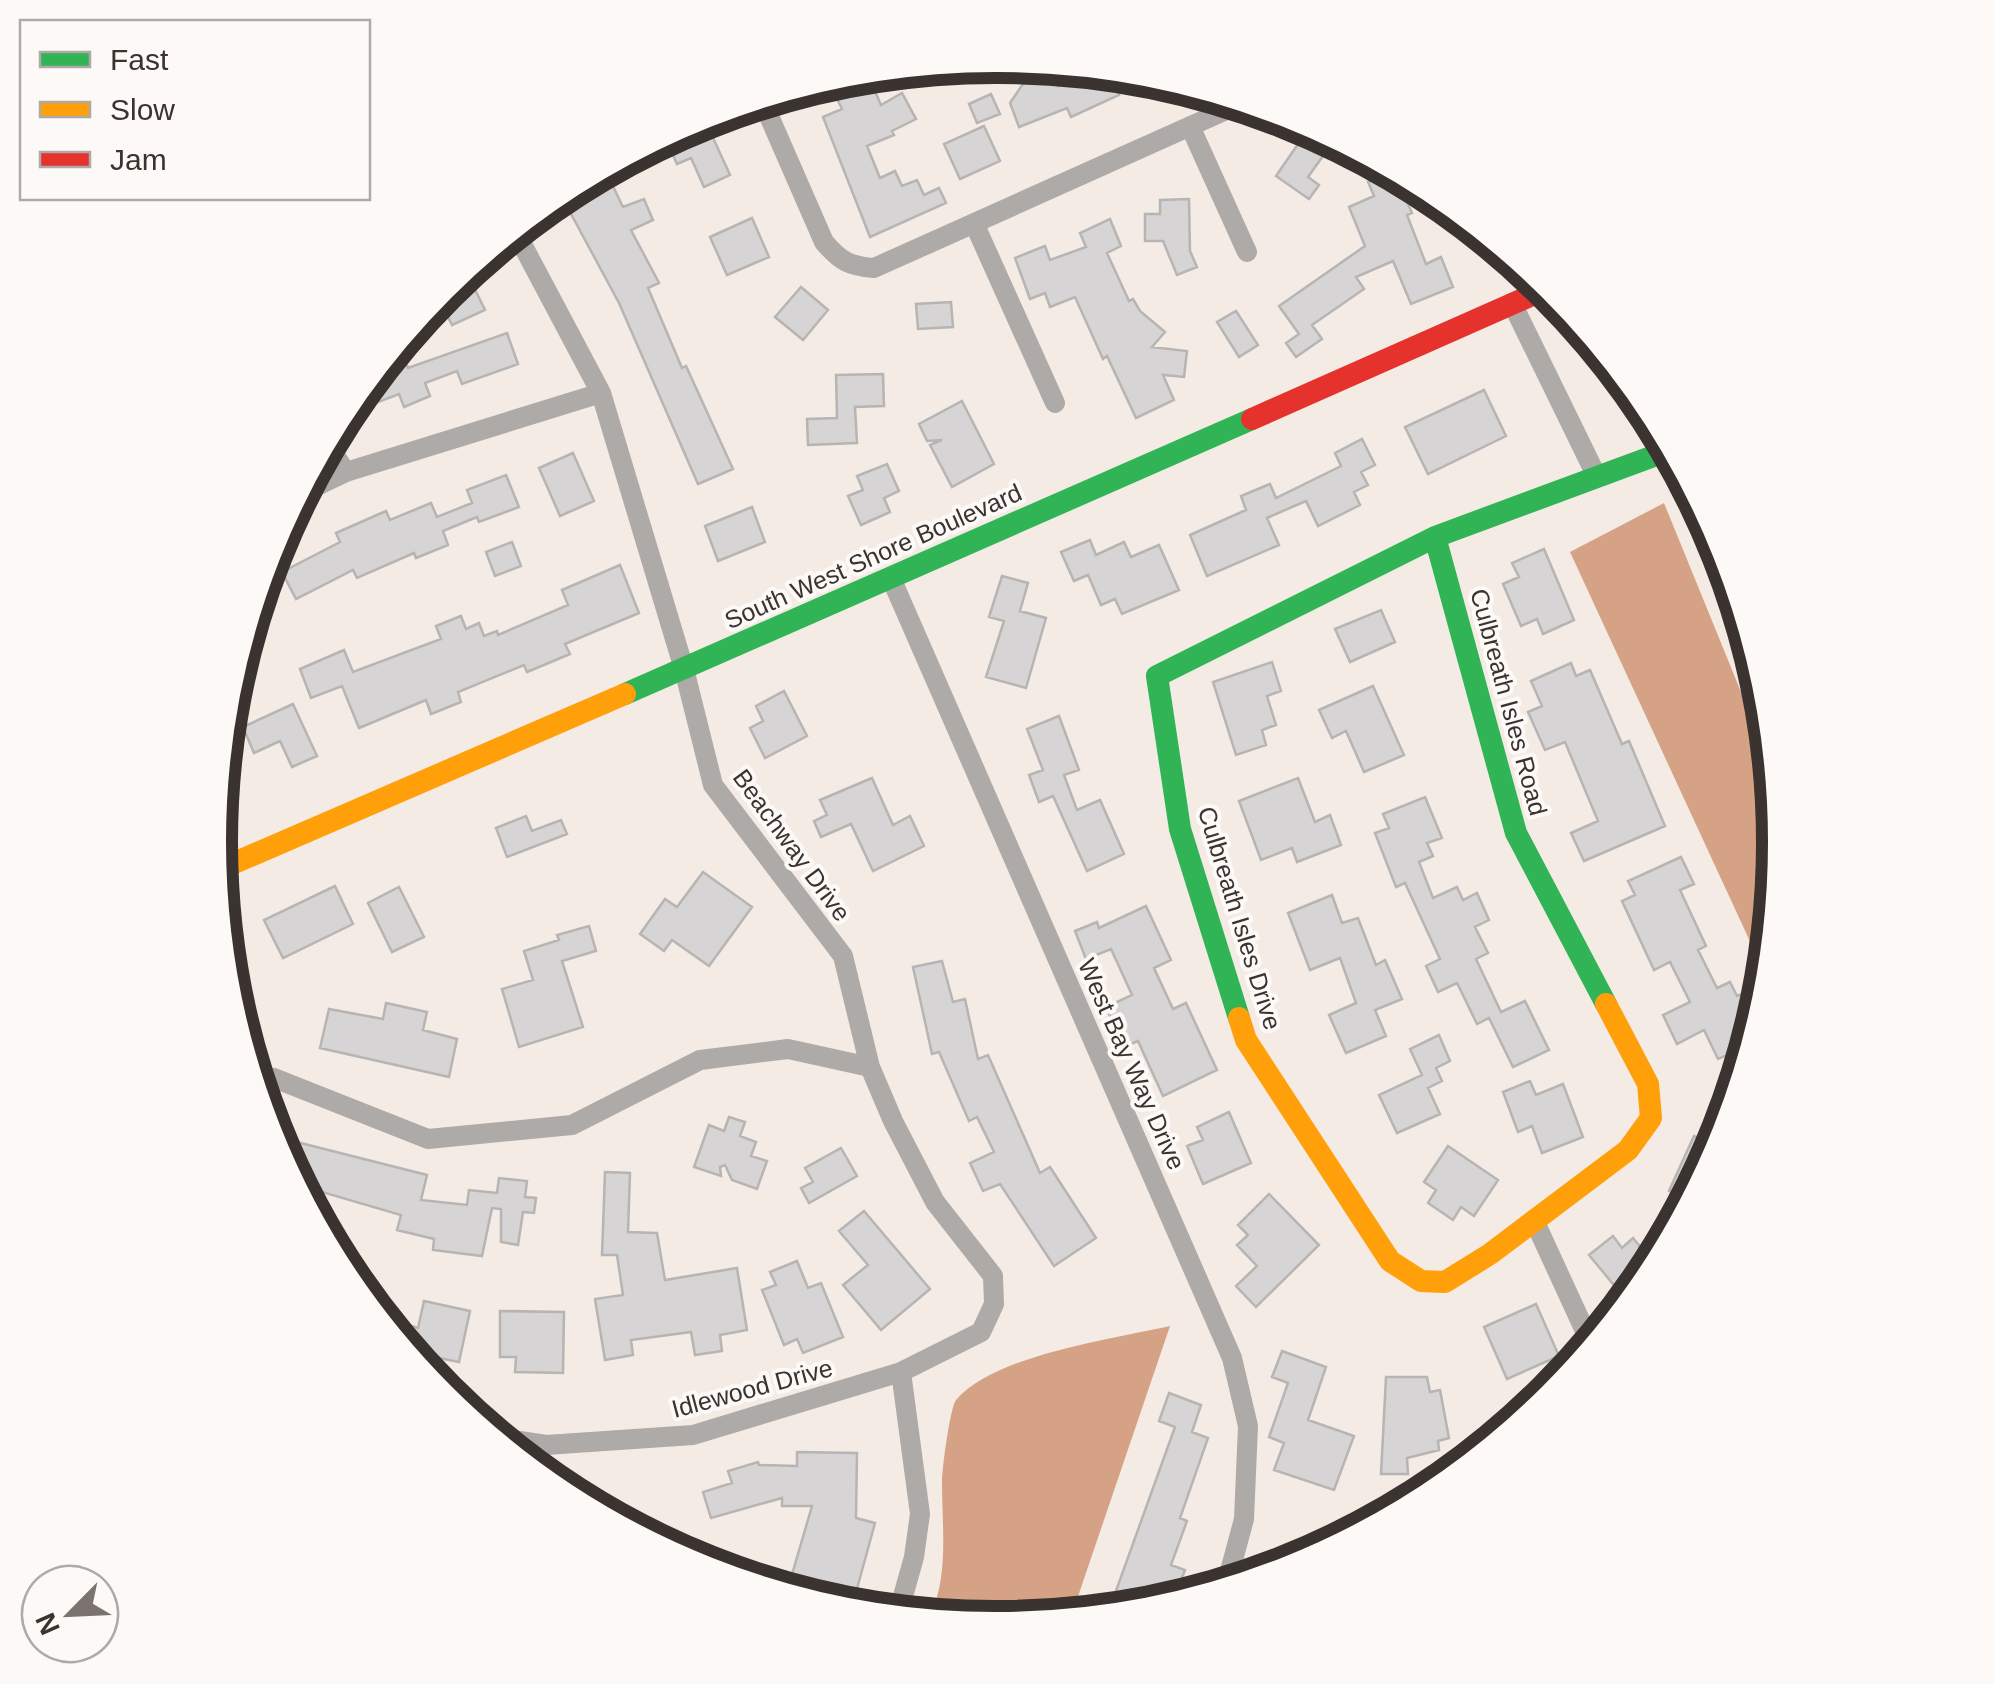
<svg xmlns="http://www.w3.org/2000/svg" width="1994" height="1684" viewBox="0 0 1994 1684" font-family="Arial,sans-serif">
	<rect width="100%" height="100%" fill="#f5ebe5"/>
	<path fill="#d6a285" d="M1664,503L1772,768L1779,843L1766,976L1570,552Z
		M1170,1326L1071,1617L996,1624L930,1617C949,1574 942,1529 942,1482C942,1469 950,1408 956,1400C994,1355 1113,1339 1170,1326Z"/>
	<path fill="#d6d4d4" stroke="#b6b5b4" stroke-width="2.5" d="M1033,69L1058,86L1093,69L1108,71L1119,95L1071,117L1067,108L1019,127L1010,103Z
		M867,73L881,105L902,93L916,119L892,131L894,135L867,146L880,178L895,171L902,186L917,180L924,195L939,188L946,203L870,237L823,117L842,109L828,80Z
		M991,94L1000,114L977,123L969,104Z
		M704,118L730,175L704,187L691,158L677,164L665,137Z
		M984,126L1000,161L960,179L944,144Z
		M1305,134L1328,149L1308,177L1319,185L1309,199L1276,176Z
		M1393,171L1412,213L1407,215L1426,264L1441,257L1453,287L1411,304L1393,261L1356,277L1364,289L1312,325L1322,339L1296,357L1286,343L1299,334L1279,306L1365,246L1349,207L1374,196L1368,182Z
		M609,178L623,207L644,199L653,220L631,230L659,283L648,288L682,368L686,366L733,469L698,484L619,303L563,199Z
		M1189,199L1190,251L1197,267L1177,275L1163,241H1145V214H1160V200Z
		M752,218L769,257L727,275L710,237Z
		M1110,219L1121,246L1107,253L1129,301L1133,299L1140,311L1165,332L1152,347L1187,351L1184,377L1163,375L1174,400L1136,418L1107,356L1103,359L1075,297L1050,307L1045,293L1030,299L1015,258L1045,246L1050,260L1086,247L1080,233Z
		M466,271L485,310L452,325L438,296Z
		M801,287L828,310L803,340L775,317Z
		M951,302L953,327L918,329L916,304Z
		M1236,311L1258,345L1239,357L1217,322Z
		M507,333L518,364L462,384L457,371L425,383L430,396L404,407L399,394L360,409L355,398L396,348L402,363L405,361L408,368Z
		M883,374L884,406L855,407L857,443L808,445L807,419L837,418L836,375Z
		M1484,390L1506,436L1428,474L1405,427Z
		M962,401L994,464L952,487L930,445L942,440L927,441L919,424Z
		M1362,439L1375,465L1361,472L1368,485L1354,492L1360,505L1318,526L1306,501L1267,518L1279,545L1207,576L1190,535L1246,510L1241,496L1270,484L1276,498L1341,466L1335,453Z
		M573,453L594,501L560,516L539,468Z
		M887,464L899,491L884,498L890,512L861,525L848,496L863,490L857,476Z
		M506,475L519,507L479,522L477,517L443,531L448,545L416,558L414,553L357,578L353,570L296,599L282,572L340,542L336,533L386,511L390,520L431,503L437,517L472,503L467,490Z
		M752,507L765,542L718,561L705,526Z
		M1090,540L1096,555L1124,542L1131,557L1159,545L1179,590L1122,614L1115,599L1101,605L1088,575L1074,581L1061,552Z
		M512,542L521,566L495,576L486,552Z
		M1544,549L1574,620L1543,634L1537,619L1521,626L1503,584L1519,577L1512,563Z
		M620,565L639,613L565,644L570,654L527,672L524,665L458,692L461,702L431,714L426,700L359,728L342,686L311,698L300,669L344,650L353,672L441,639L436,626L461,616L466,629L479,623L484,636L497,631L498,635L568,605L562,590Z
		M1002,576L1028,583L1020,611L1046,618L1026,688L986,677L1004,621L989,617Z
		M1381,610L1395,642L1350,662L1335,629Z
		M1272,662L1281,691L1267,696L1276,725L1262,730L1266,745L1236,755L1213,682Z
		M1571,663L1576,676L1590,670L1622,744L1629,741L1665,826L1584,861L1571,833L1598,821L1565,742L1545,750L1528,712L1542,706L1531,681Z
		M1373,686L1404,755L1364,772L1346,731L1332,738L1319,710Z
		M784,691L807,736L765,758L750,728L763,721L756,706Z
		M293,704L317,756L292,767L280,741L254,753L243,727Z
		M1059,716L1079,770L1064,775L1077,810L1100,800L1124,854L1087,871L1053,796L1039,802L1029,775L1043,770L1027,729Z
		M872,778L893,825L910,816L924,846L873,871L851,824L821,837L814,821L827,815L820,800Z
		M1298,778L1315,822L1330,815L1341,845L1297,862L1292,848L1261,860L1239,801Z
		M1425,797L1442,838L1427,843L1433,856L1419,862L1433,898L1457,887L1463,900L1477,893L1489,920L1475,927L1488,953L1476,959L1501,1012L1525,1001L1549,1050L1513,1067L1489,1018L1477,1024L1457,983L1438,992L1426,966L1440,959L1405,883L1396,887L1375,833L1389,828L1383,814Z
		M526,816L532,831L561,820L567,834L507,857L496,828Z
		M1681,857L1694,884L1680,890L1706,946L1698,950L1717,988L1730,982L1737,996L1751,990L1760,1008L1741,1071L1732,1053L1718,1059L1704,1030L1677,1044L1663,1015L1690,1002L1670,962L1654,970L1622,901L1635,895L1628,881Z
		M703,872L752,907L709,966L672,940L664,951L640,934L665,899L677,907Z
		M335,886L353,924L283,958L264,920Z
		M399,887L424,937L392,952L368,903Z
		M1332,895L1342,923L1358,918L1376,965L1385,960L1402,999L1375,1010L1386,1036L1346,1053L1329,1015L1356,1003L1340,958L1310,970L1288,913Z
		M1146,906L1171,960L1154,968L1173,1009L1186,1003L1217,1070L1163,1096L1138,1041L1124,1047L1106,1007L1132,995L1111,949L1086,959L1075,931L1097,922L1099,928Z
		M589,926L596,951L562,961L583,1027L519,1047L502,989L533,980L524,951L559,940L557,935Z
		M942,961L953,1002L965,999L978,1059L988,1055L1040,1173L1050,1167L1096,1238L1054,1266L1000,1184L983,1191L970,1163L994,1152L977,1117L969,1121L939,1052L932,1054L913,967Z
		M386,1003L427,1012L423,1030L457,1039L449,1077L320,1048L329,1009L383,1019Z
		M1439,1035L1450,1061L1436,1068L1442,1081L1428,1088L1440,1114L1397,1133L1379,1095L1422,1075L1410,1049Z
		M1530,1081L1536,1095L1563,1084L1583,1137L1542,1153L1532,1126L1518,1132L1503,1092Z
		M1229,1112L1251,1163L1203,1184L1187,1146L1203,1140L1197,1127Z
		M729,1117L745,1122L740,1136L756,1142L751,1156L767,1161L757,1189L732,1180L725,1165L720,1167L721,1176L694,1167L709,1125L724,1131Z
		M273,1136L427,1175L421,1200L467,1205L469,1190L497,1193L499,1178L527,1181L525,1197L536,1198L534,1213L523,1212L518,1245L501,1242V1209L492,1208L482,1256L433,1250L434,1239L397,1230L401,1215L298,1185Z
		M1694,1136L1717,1146L1688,1200L1669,1191Z
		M1448,1146L1498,1180L1474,1216L1461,1207L1453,1220L1428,1203L1436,1190L1424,1182Z
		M841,1148L857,1176L809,1203L801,1188L813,1182L805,1168Z
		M605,1172L630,1173L628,1232L657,1233L665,1280L737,1268L747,1330L720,1335L722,1351L695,1355L691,1332L631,1340L633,1355L605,1360L595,1299L623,1295L617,1255H602Z
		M1269,1194L1319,1245L1256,1307L1236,1286L1257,1266L1237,1245L1248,1235L1238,1225Z
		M864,1211L930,1289L881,1330L843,1285L868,1265L839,1231Z
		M1675,1224L1647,1277L1627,1301L1589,1255L1613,1236L1622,1248L1633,1238L1643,1250Z
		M797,1261L808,1288L821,1283L843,1337L803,1353L797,1339L784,1345L762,1290L776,1285L770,1272Z
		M424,1301L470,1311L459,1362L409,1352L379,1315L418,1328Z
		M1536,1304L1559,1356L1507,1379L1484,1327Z
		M500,1311L564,1312L563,1373L515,1372L516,1357H500Z
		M1282,1351L1326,1367L1308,1420L1354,1436L1334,1490L1274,1470L1284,1443L1269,1437L1288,1383L1272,1377Z
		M1386,1377H1427L1430,1392L1440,1390L1449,1438L1438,1441L1439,1450L1407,1458L1408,1474H1381Z
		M1169,1393L1201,1405L1192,1432L1208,1438L1180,1518L1187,1521L1171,1565L1185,1570L1173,1600L1158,1595L1154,1608L1108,1613L1175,1427L1159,1421Z
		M797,1452L857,1453L856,1518L875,1523L855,1596L846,1609L782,1590L793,1571L812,1506H782V1498L711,1518L703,1492L732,1483L728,1471L758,1462L759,1465L797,1466Z"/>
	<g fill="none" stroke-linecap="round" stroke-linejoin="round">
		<path stroke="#aeaaa8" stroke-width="20" d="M762,100L824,242C840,261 849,266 874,268L1242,103
			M1190,126L1247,252
			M974,223L1055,403
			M1512,303L1596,475
			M327,444L346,472
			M300,494L346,472L601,393
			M891,578L1232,1358L1248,1426L1244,1519L1226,1586
			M255,1076L274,1078L428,1139L572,1125L700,1060L788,1049L870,1067
			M1534,1220L1591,1344
			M495,1437L546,1445L693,1435L901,1372L981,1332L994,1304L993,1276L935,1202L893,1121L870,1067L843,956L713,785L684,669L601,393L515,231
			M898,1614L914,1557L920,1514L901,1372"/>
		<path stroke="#30b455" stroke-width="22" d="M1435,537L1516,833L1606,1004
			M625,694L1252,419
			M1239,1018L1180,829L1157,676L1435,537L1670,450"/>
		<path stroke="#ff9f0a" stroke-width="22" d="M218,870L625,694
			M1239,1018L1246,1040L1390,1261L1421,1281L1445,1282L1490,1254L1628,1150L1651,1118L1648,1084L1606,1004"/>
		<path stroke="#e5322d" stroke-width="22" d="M1252,419L1548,288"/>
	</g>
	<g text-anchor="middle" stroke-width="8" stroke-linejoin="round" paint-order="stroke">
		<g font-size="25" fill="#3a3330" stroke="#fdf9f7">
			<text transform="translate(873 556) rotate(-24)" y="9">South West Shore Boulevard</text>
			<text transform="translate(1509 702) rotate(75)" y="9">Culbreath Isles Road</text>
			<text transform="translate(792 845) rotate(54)" y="9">Beachway Drive</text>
			<text transform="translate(1240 918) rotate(73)" y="9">Culbreath Isles Drive</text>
			<text transform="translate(1132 1064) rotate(66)" y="9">West Bay Way Drive</text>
			<text transform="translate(752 1388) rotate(-15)" y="9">Idlewood Drive</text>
		</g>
	</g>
	<path d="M0 0H1994V1684H0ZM996 78H998A764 764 0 0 1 1762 842V842A764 764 0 0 1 998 1606H996A764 764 0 0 1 232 842V842A764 764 0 0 1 996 78Z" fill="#fdf9f7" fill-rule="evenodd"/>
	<path fill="none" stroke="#3a3330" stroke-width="12" d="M996 78H998A764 764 0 0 1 1762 842V842A764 764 0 0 1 998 1606H996A764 764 0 0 1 232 842V842A764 764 0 0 1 996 78Z"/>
	<rect x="20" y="20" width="350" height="180" fill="#fdf9f7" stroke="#afaaa7" stroke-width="2.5"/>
	<rect x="40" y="52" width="50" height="15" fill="#30b455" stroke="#afaaa7" stroke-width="2.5"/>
	<text x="110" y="70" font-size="30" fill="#3a3330">Fast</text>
	<rect x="40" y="102" width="50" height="15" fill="#ff9f0a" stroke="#afaaa7" stroke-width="2.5"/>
	<text x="110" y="120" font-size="30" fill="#3a3330">Slow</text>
	<rect x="40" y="152" width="50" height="15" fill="#e5322d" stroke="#afaaa7" stroke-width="2.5"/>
	<text x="110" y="170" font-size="30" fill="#3a3330">Jam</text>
	<g transform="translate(70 1614) rotate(246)"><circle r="48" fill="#fdf9f7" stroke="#afaaa7" stroke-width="2.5"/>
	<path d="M0-8L18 38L0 25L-18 38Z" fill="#7b736f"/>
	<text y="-15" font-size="28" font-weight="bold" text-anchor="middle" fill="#3a3330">N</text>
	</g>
</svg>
